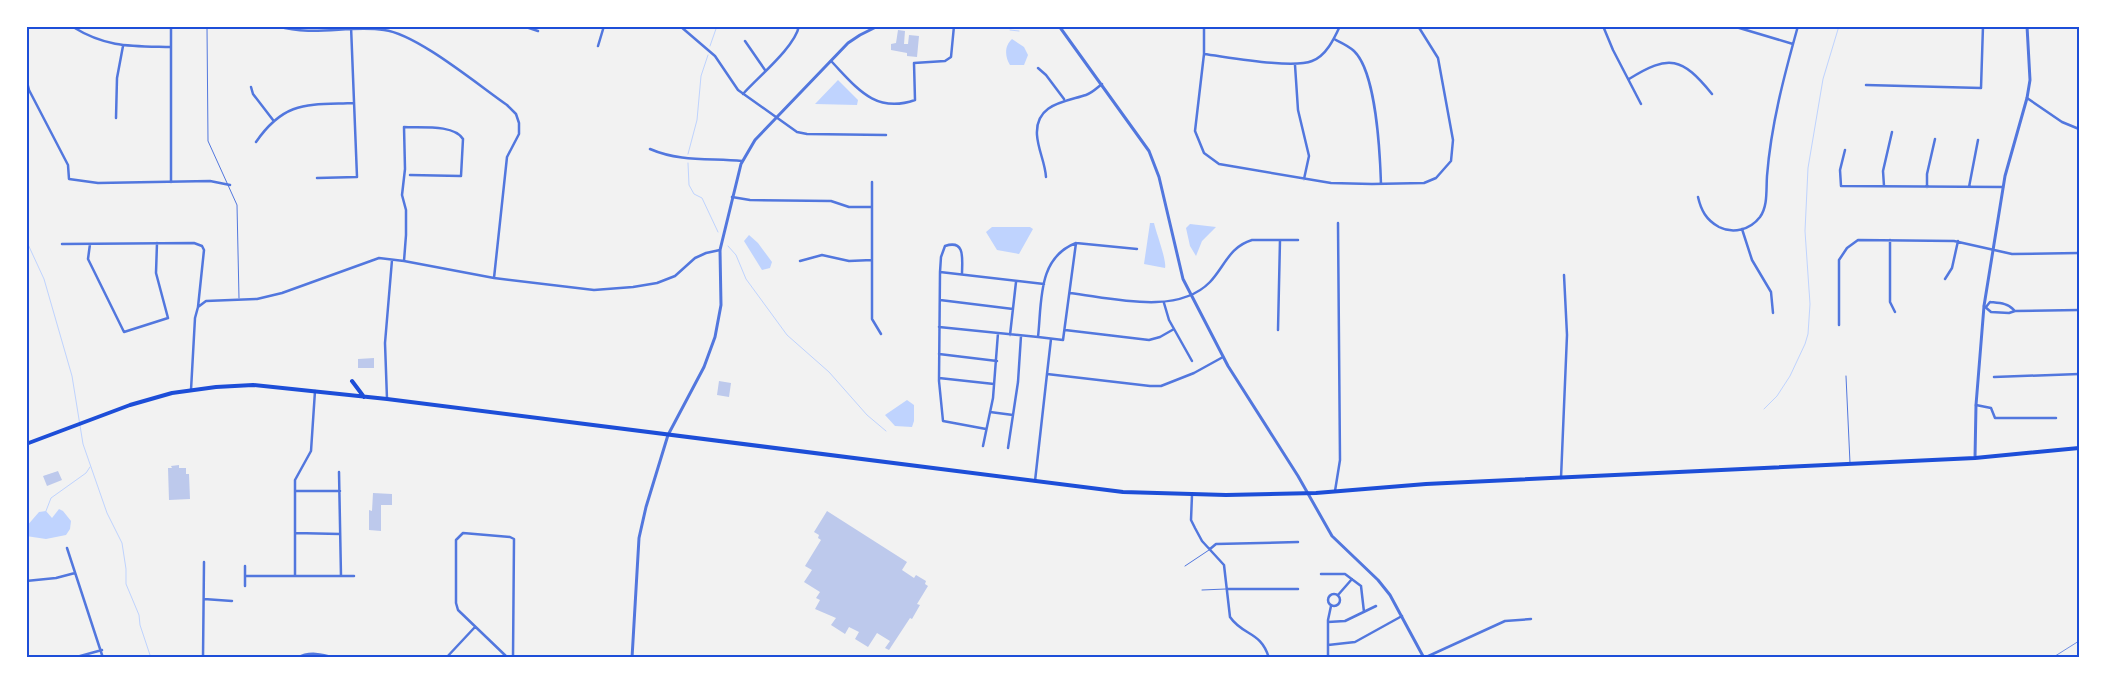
<svg xmlns="http://www.w3.org/2000/svg" width="2105" height="684" viewBox="0 0 2105 684" font-family="'Space Grotesk',sans-serif">
	<rect width="100%" height="100%" fill="#f2f2f2"/>
	<path fill="#bfd3fe" d="M1012,39L1024,47L1028,55L1024,65H1010C1005,57 1004,46 1012,39Z
		M838,80L858,100L857,105L815,104Z
		M1150,223H1154C1156,232 1167,261 1165,268L1144,264Z
		M1190,224L1216,227L1202,241L1196,256L1190,246L1186,228Z
		M992,227H1030L1033,229L1019,254L997,250L986,232Z
		M749,235L758,243L772,262L770,268L762,270L744,241Z
		M907,400L914,405V421L912,427L895,426L885,415Z
		M59,509L63,511L71,521L70,529L66,535L46,539L26,536V527L39,512L46,511L52,518Z"/>
	<g fill="none" stroke-linecap="round" stroke-linejoin="round">
		<path stroke="#bfd3fe" stroke-width="1" d="M1010,30L1019,31
			M710,46L717,26
			M688,154L697,120L701,76L708,55
			M688,163L689,185L694,194L702,198L718,232
			M26,240L44,279L72,376L83,444L107,513L122,543L126,569V584L139,615L140,625L151,658
			M728,246L736,255L746,279L787,335L829,372L867,415L886,431
			M1764,409L1777,396L1790,376L1805,344L1808,334L1810,304L1805,231L1808,168L1823,79L1839,26
			M46,511L51,498L86,473L90,467"/>
	</g>
	<path fill="#bdc9ec" d="M898,30L905,31L904,44H908L909,35L919,36L917,57L907,56V53L891,50V44L896,43Z
		M374,358V368H358V359Z
		M719,381L731,383L729,397L717,395Z
		M179,465V468H186V474H189L190,499L169,500L168,468H172L171,466Z
		M58,471L62,480L47,486L43,476Z
		M373,493L392,494V505H381V531L369,530V510L372,511Z
		M827,511L907,562L902,570L914,578L916,575L926,581L925,584L928,586L917,604L920,605L912,619L910,618L889,650L885,648L890,641L877,633L868,647L855,639L859,632L849,627L845,634L831,625L836,618L815,609L820,600L816,598L820,592L804,582L812,570L805,566L821,540L818,538L819,535L814,532Z"/>
	<g fill="none" stroke-linecap="round" stroke-linejoin="round">
		<path stroke="#5277de" stroke-width="1" d="M207,26L208,141L237,205L239,298
			M1846,376L1850,463
			M1185,566L1209,550
			M1202,590L1226,589"/>
		<path stroke="#5277de" stroke-width="2.5" d="M278,26C313,37 348,25 384,30C417,34 478,85 507,105L516,114L519,123V134L507,157L494,278
			M523,26L538,31
			M680,26L715,56L738,90L797,132L807,134L886,135
			M1204,26V54L1195,131L1204,153L1219,164L1331,183L1372,184L1424,183L1436,178L1451,161L1453,140L1438,58L1418,26
			M1603,26L1613,50L1641,104
			M73,27C107,48 132,46 171,47
			M1736,27L1793,44
			M1334,39C1340,42 1349,46 1354,51C1376,72 1380,153 1381,184
			M745,41L765,70
			M598,46L604,26
			M1204,54C1228,57 1292,69 1312,61C1326,56 1334,39 1340,26
			M831,61C857,88 875,114 915,100L914,63L945,61L951,57L954,26
			M1295,65L1298,110L1309,156L1304,179
			M1038,68L1046,75L1064,99
			M26,78L29,90L68,165L69,179L98,183L210,181L230,185
			M1629,79C1669,54 1682,57 1712,94
			M1866,85L1981,88L1983,26
			M251,87L253,94L273,120
			M743,94C758,77 795,47 799,26
			M2027,98L2062,122L2079,129
			M116,118L117,78L123,46
			M256,142C285,100 308,105 354,103
			M650,149C680,162 710,158 742,161
			M1845,150L1840,170L1841,186L2003,187
			M1046,177C1045,162 1038,150 1037,135C1035,104 1064,102 1086,95C1092,93 1097,88 1102,84
			M317,178L357,177L351,26
			M171,182V26
			M872,182V319L881,334
			M1884,186L1883,171L1892,132
			M1927,187V174L1935,139
			M1969,187L1978,140
			M732,197L750,200L831,201L849,207H872
			M1698,197C1701,210 1706,220 1719,227C1733,234 1750,230 1760,217C1768,206 1766,190 1767,176C1771,125 1784,76 1798,26
			M1742,229L1752,260L1771,292L1773,313
			M1890,240V302L1895,312
			M1076,243L1063,340L1038,337C1042,302 1037,258 1076,243Z
			M1076,243L1137,249
			M62,244L194,243L202,246L204,250L198,307
			M90,244L88,259L124,332L168,318L156,273L157,243
			M404,261L406,235V210L402,195L405,169L404,127C420,128 454,124 463,139L461,176L410,175
			M800,261L822,255L849,261L872,260
			M940,272L939,381L943,421L986,429
			M962,274C962,260 966,239 945,246L941,257L940,272C974,276 1009,280 1044,284
			M1945,279L1952,268L1958,241
			M1070,293C1112,298 1177,316 1210,282C1225,266 1229,247 1252,240H1298
			M940,300L1013,309
			M1164,303L1169,320L1192,361
			M1984,306L1991,312L2009,313L2015,311L2079,310
			M1986,307L1990,302C1999,303 2008,303 2014,310
			M1839,325V260L1847,248L1858,240L1954,241L2012,254L2079,253
			M939,327L1038,337
			M1065,330L1149,340L1160,337L1174,329
			M1278,330L1280,240
			M1010,335L1016,282
			M1051,339L1047,374L1150,386H1161L1194,373L1223,357
			M939,354L997,361
			M1994,377L2079,374
			M939,378L994,384
			M191,390L195,318L198,307L206,301L257,299L282,293L379,258L404,261L494,278L594,290L633,287L657,283L675,276L695,258L706,253L720,250
			M315,391L311,451L295,480V576H354
			M387,399L385,343L392,260
			M1976,405L1991,408L1995,418H2056
			M990,412L1013,415
			M983,446L993,398L998,333
			M1008,448L1018,382L1021,336
			M339,472L341,576
			M1561,478L1567,335L1564,275
			M1035,481L1047,374
			M295,491H340
			M1335,491L1340,460L1338,223
			M1192,495L1191,520L1195,528L1202,541L1224,565L1230,617C1243,636 1261,631 1269,658
			M295,533L340,534
			M67,548L103,658
			M1210,549L1216,544L1298,542
			M245,566V586
			M1321,574H1345L1361,586L1364,612
			M246,576H295
			M26,581L56,578L75,573
			M1227,589H1298
			M1328 600a6 6 0 1 1 12 0a6 6 0 1 1-12 0Z
			M1338,595L1352,579
			M204,599L232,601
			M1328,622L1345,621L1376,606
			M1328,645L1355,642L1402,616
			M73,658L102,650
			M203,658L204,562
			M297,658C309,651 322,654 335,658
			M446,658L475,627
			M508,658L458,610L456,603V540L463,533L510,537L514,539L513,658
			M1328,658V620L1331,606
			M1424,658L1505,621L1531,619"/>
		<path stroke="#5277de" stroke-width="3" d="M1059,26L1149,151L1159,177L1183,279L1228,366L1298,476L1332,536L1378,580L1390,595L1424,658
			M1975,458L1976,405L1984,306L2005,176L2027,98L2030,80L2027,26
			M632,658L639,538L646,507L668,435L704,367L715,337L721,305L720,250L741,164L755,140L848,43L860,35L878,26"/>
		<path stroke="#1d4ed8" stroke-width="4" d="M352,381L364,397
			M26,444L130,405L172,393L216,387L253,385L387,399L1123,492L1226,495L1316,493L1426,484L1975,458L2079,448"/>
		<path stroke="#7290e2" stroke-width="1" d="M2052,658L2079,641"/>
	</g>
	<rect width="2105" height="684" fill="none" stroke="#ffffff" stroke-width="55"/>
	<rect x="28" y="28" width="2050" height="628" fill="none" stroke="#1d4ed8" stroke-width="2"/>
</svg>
